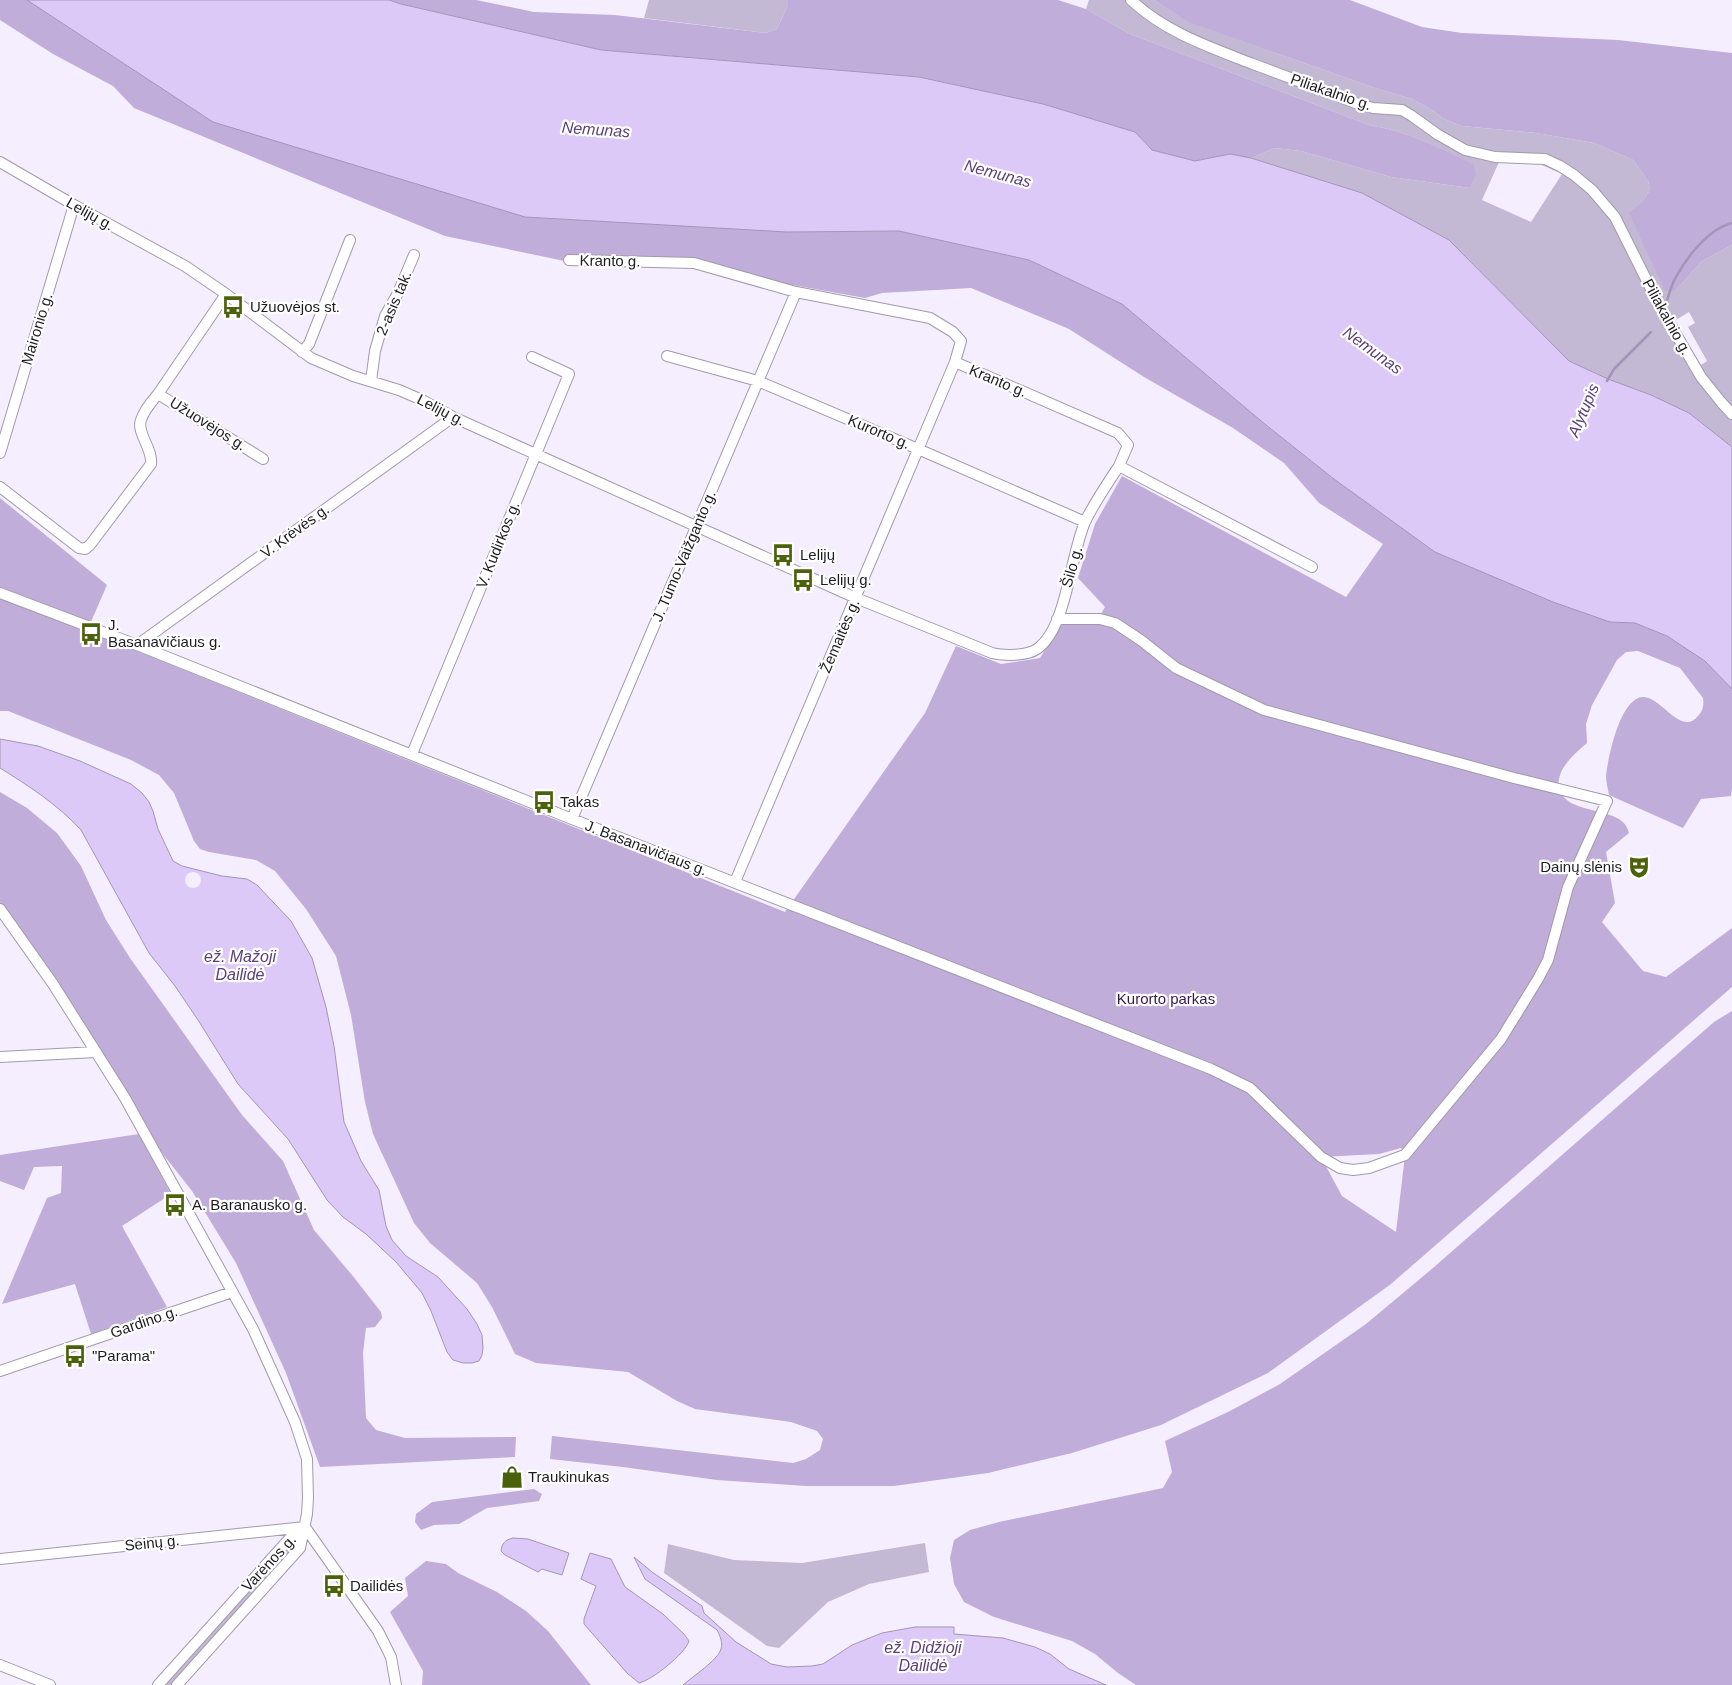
<svg xmlns="http://www.w3.org/2000/svg" width="1732" height="1685" viewBox="0 0 1732 1685" font-family="Helvetica,sans-serif">
	<rect width="100%" height="100%" fill="#f4eefe"/>
	<path fill="#c4b9d4" fill-rule="evenodd" d="M649,0H788V5L777,29L766,33L644,18Z
		M1089,0H1154L1191,23L1378,89L1412,99L1432,110L1444,119L1462,126L1536,133L1594,143L1633,160L1648,181L1650,190L1642,202L1675,291L1702,261L1732,245V447L1689,413L1651,395L1608,379L1569,361L1449,240L1362,193L1251,158L1275,148L1301,151L1391,177L1470,188L1472,164C1439,147 1407,131 1369,125L1130,34L1086,9ZM1499,162H1535L1562,174L1531,222L1482,200ZM1689,312L1695,323L1688,327L1707,361L1701,365L1674,321Z
		M294,1540L297,1541L296,1545L171,1685H164Z
		M925,1543L929,1572L869,1584L828,1602L779,1648L767,1646L664,1573L668,1544L734,1560L802,1563Z"/>
	<path fill="#c0adda" fill-rule="evenodd" d="M0,0H27L213,122L787,232L899,231L1029,260L1122,304L1266,425L1334,479L1435,552L1553,602L1610,622L1635,623L1667,636L1705,661L1732,689V788L1731,796L1701,799L1683,828L1609,795C1608,789 1606,782 1606,776C1608,757 1620,698 1643,697C1662,697 1681,737 1698,716C1703,711 1704,705 1703,698L1680,668L1638,651L1626,652L1617,660L1592,705L1586,724L1587,743C1574,754 1553,772 1560,791C1571,817 1624,805 1629,833L1606,852L1615,903L1602,922L1643,971L1666,977L1732,928V987L1391,1284L1268,1373L1161,1425L1072,1453L988,1473L894,1486H806L717,1480L623,1467L550,1459L552,1436L793,1463L806,1459L820,1450L823,1439L817,1431L791,1422L695,1409L677,1401L628,1372L536,1363L515,1354L492,1307L477,1283L430,1243L414,1223L373,1134L365,1102L351,1015L336,956L306,909L275,871L256,860L209,852L200,849L194,841L174,793L159,775L131,760L8,711H0V498L107,585L87,631L785,912L925,713L956,646L1001,664L1040,658L1061,623L1098,619L1105,607L1078,578L1095,524L1122,476L1346,597L1383,544L1319,503L1284,463L1233,428L1144,377L1069,329L971,288L882,293L865,298L692,267L574,263L445,236L134,108L113,86L53,54L0,20ZM1401,1148L1405,1155L1396,1232L1342,1196L1321,1157L1379,1154Z
		M389,0H476L534,12L615,15L766,33L777,29L788,5V0H1058L1086,9L1130,34L1369,125C1407,131 1439,147 1473,164L1476,174L1470,188L1391,177L1301,151L1275,148L1251,158L1230,154L1195,161L1152,150L1135,132L1043,104L919,77L601,50L401,4Z
		M1154,0H1350L1422,27L1462,33L1618,40L1732,53V245L1702,261L1675,291H1665L1629,213L1642,202L1650,190L1648,181L1633,160L1594,143L1536,133L1462,126L1444,119L1432,110L1412,99L1378,89L1190,23Z
		M0,792L27,808L57,833L81,866L106,920L130,958L242,1115L283,1161L314,1230L352,1275L381,1312L382,1318L375,1327L366,1328L363,1353L366,1418L376,1430L405,1438L516,1437L515,1457L320,1467L286,1373L236,1263L192,1191L159,1149L98,1046L0,902Z
		M1732,1011V1685H1136L1118,1673L1095,1654L1072,1641L994,1617L964,1602L954,1584L950,1558L954,1540L970,1530L999,1522L1163,1488L1172,1472L1165,1441L1230,1411L1280,1384L1366,1324L1433,1268L1714,1022Z
		M139,1134L171,1194L122,1226L167,1307L91,1334L75,1284L2,1304L47,1198L61,1193L62,1166L34,1167L24,1190L0,1181V1155Z
		M534,1489L542,1494L539,1501L487,1508L459,1524L434,1525L421,1530L415,1522L416,1514L432,1502Z
		M426,1561L446,1564L458,1573L497,1592L526,1611L548,1631L591,1685H422L423,1671L390,1612L408,1596L405,1578Z"/>
	<path fill="#dcc9f7" stroke="#a395b7" d="M27,0H389L401,4L601,50L919,77L1043,104L1135,132L1152,150L1195,161L1230,154L1251,158L1362,193L1449,240L1569,361L1608,379L1651,395L1689,413L1732,447V689L1705,661L1667,636L1635,623L1610,622L1553,602L1435,552L1334,479L1266,425L1122,304L1029,260L899,231L787,232L525,217L213,122Z
		M0,739L38,746L80,761L131,784L142,793L149,802L153,811L158,829L173,861L182,866L222,876L247,879L257,885L291,921L312,958L326,1007L334,1046L344,1122L361,1161L379,1190L386,1226L392,1240L406,1256L438,1277L467,1309L477,1324L482,1335L483,1348L482,1355L479,1361L472,1363H463L453,1360L447,1352L431,1311L422,1293L396,1262L366,1234L343,1217L327,1200L288,1139L238,1084L198,1020L175,986L149,953L81,830C57,804 29,786 0,768Z
		M513,1538L528,1539L569,1553L562,1575L542,1569L538,1572L505,1555L501,1551C502,1543 505,1540 513,1538Z
		M590,1553L611,1559L625,1587L663,1614L684,1634L689,1641C685,1654 652,1680 639,1683L627,1673L584,1624V1619L596,1586L581,1579Z
		M634,1557L652,1572L702,1606L704,1613L736,1642L771,1664L787,1667L812,1666L823,1664L852,1645L882,1633L915,1627H954V1634L1003,1638L1035,1647L1050,1654L1069,1669L1106,1685H683C692,1677 718,1660 721,1649C723,1642 720,1636 717,1630L645,1579Z"/>
	<path fill="#f4eefe" d="M185 880a8 8 0 1 1 16 0a8 8 0 1 1-16 0Z"/>
	<g fill="none" stroke-linecap="round" stroke-linejoin="round">
		<path stroke="#a395b7" stroke-width="2.5" d="M1666,304C1669,295 1671,285 1676,277C1687,257 1708,229 1732,223
			M1607,381L1614,369L1651,332"/>
		<defs>
			<path id="minor" d="M1131,0C1165,32 1209,47 1253,64C1288,77 1323,90 1358,104L1373,108L1402,110L1412,116L1437,134L1465,150L1495,157L1545,159L1560,166L1574,175L1592,190L1615,217L1659,305L1701,377L1721,402L1732,414
				M0,162L74,205L185,266L226,294L311,358L353,376L399,390L422,400L453,417L856,598L992,653C1003,656 1027,656 1037,649C1067,628 1070,556 1085,522C1094,503 1107,484 1119,466
				M569,260L694,263L796,292L930,318L953,332L961,341L955,362L1118,433L1128,445L1119,466L1312,567
				M302,352L309,344L350,240
				M667,356L758,381L918,449L1085,522
				M371,381L375,351L385,316L398,293L414,255
				M158,394L226,294
				M0,453L74,205
				M0,487L79,548L85,549L90,545L151,464C153,449 136,432 141,420C144,410 152,401 158,394L263,459
				M0,593L137,645L572,819L1211,1069L1250,1088L1321,1157L1340,1168L1353,1170L1369,1168L1405,1155L1501,1039L1538,979L1548,960L1568,887L1607,801L1514,778L1264,710L1176,668L1142,641L1115,623L1100,619H1057
				M137,645L453,417
				M412,754L569,374L532,357
				M572,819L796,292
				M735,882L955,362
				M0,909L53,984L125,1098L151,1145L253,1329L295,1422L307,1459L308,1498L307,1514L300,1548L177,1685
				M0,1057L96,1052
				M0,1371L232,1292
				M305,1527L378,1631L391,1657L396,1685
				M0,1559L305,1527
				M0,1665L50,1685
				M158,1685L290,1538L304,1528"/>
		</defs>
		<use href="#minor" stroke="#a19aac" stroke-width="12"/>
		<use href="#minor" stroke="#fff" stroke-width="10"/>
	</g>
	<defs>
		<symbol id="bus-bare" viewBox="-9 -9 18 18"><path d="M-5-6H5V4H4V6H2V4H-2V6H-4V4H-5ZM-3.5-4V0h7V-4ZM-3.5 1.2v1.5H-2V1.2ZM2 1.2v1.5H3.5V1.2Z" fill="#4b610b" stroke="#fff" stroke-width="2.5" paint-order="stroke"/></symbol>
		<symbol id="theatre-bare" viewBox="-9 -9 18 18"><path d="M-5-5.5Q0-4 5-5.5V0Q5 5 0 6Q-5 5-5 0ZM-3.3-2.5H-1v1.5H-3.3ZM1-2.5H3.3v1.5H1ZM-2.8 1Q0 5.5 2.8 1Z" fill="#4b610b" stroke="#fff" stroke-width="2.5" paint-order="stroke"/></symbol>
		<symbol id="shop-bare" viewBox="-9 -9 18 18"><path d="M-5-2.5h2.3a2.7 3.5 0 0 1 5.4 0H5L5.5 6h-11ZM-1.5-2.5h3a1.5 2.3 0 0 0-3 0Z" fill="#4b610b" stroke="#fff" stroke-width="2.5" paint-order="stroke"/></symbol>
	</defs>
	<g fill-rule="evenodd">
		<use href="#bus-bare" x="217" y="291" width="32" height="32"/>
		<use href="#bus-bare" x="767" y="539" width="32" height="32"/>
		<use href="#bus-bare" x="787" y="564" width="32" height="32"/>
		<use href="#bus-bare" x="75" y="618" width="32" height="32"/>
		<use href="#bus-bare" x="528" y="786" width="32" height="32"/>
		<use href="#theatre-bare" x="1623" y="851" width="32" height="32"/>
		<use href="#bus-bare" x="159" y="1189" width="32" height="32"/>
		<use href="#bus-bare" x="59" y="1340" width="32" height="32"/>
		<use href="#shop-bare" x="496" y="1461" width="32" height="32"/>
		<use href="#bus-bare" x="318" y="1570" width="32" height="32"/>
	</g>
	<g text-anchor="middle" stroke-width="4.5" stroke-linejoin="round" paint-order="stroke">
		<g font-size="15" fill="#1e1c23" stroke="#fff">
			<text transform="translate(1331 92) rotate(19)" y="5">Piliakalnio g.</text>
			<text transform="translate(90 214) rotate(29)" y="5">Lelijų g.</text>
			<text transform="translate(610 261) rotate(1)" y="5">Kranto g.</text>
			<text transform="translate(394 303) rotate(-67)" y="5">2-asis tak.</text>
			<text transform="translate(1667 317) rotate(61)" y="5">Piliakalnio g.</text>
			<text transform="translate(37 329) rotate(-73)" y="5">Maironio g.</text>
			<text transform="translate(998 381) rotate(23)" y="5">Kranto g.</text>
			<text transform="translate(441 410) rotate(27)" y="5">Lelijų g.</text>
			<text transform="translate(208 424) rotate(32)" y="5">Užuovėjos g.</text>
			<text transform="translate(879 432) rotate(23)" y="5">Kurorto g.</text>
			<text transform="translate(295 531) rotate(-36)" y="5">V. Krėvės g.</text>
			<text transform="translate(498 545) rotate(-68)" y="5">V. Kudirkos g.</text>
			<text transform="translate(684 556) rotate(-67)" y="5">J. Tumo-Vaižganto g.</text>
			<text transform="translate(1072 567) rotate(-74)" y="5">Šilo g.</text>
			<text transform="translate(840 636) rotate(-67)" y="5">Žemaitės g.</text>
			<text transform="translate(646 848) rotate(21)" y="5">J. Basanavičiaus g.</text>
			<text transform="translate(144 1322) rotate(-19)" y="5">Gardino g.</text>
			<text transform="translate(152 1543) rotate(-6)" y="5">Seinų g.</text>
			<text transform="translate(269 1563) rotate(-47)" y="5">Varėnos g.</text>
		</g>
		<g font-size="15" fill="#1e1c23" stroke="#fff" text-anchor="start">
			<text x="250" y="312">Užuovėjos st.</text>
			<text x="800" y="560">Lelijų</text>
			<text x="820" y="585">Lelijų g.</text>
			<text x="108" y="630">J.<tspan x="108" dy="17">Basanavičiaus g.</tspan></text>
			<text x="560" y="807">Takas</text>
			<text x="1622" y="872" text-anchor="end">Dainų slėnis</text>
			<text x="192" y="1210">A. Baranausko g.</text>
			<text x="92" y="1361">"Parama"</text>
			<text x="528" y="1482">Traukinukas</text>
			<text x="350" y="1591">Dailidės</text>
		</g>
		<g font-size="15" fill="#351a50" stroke="#fff">
			<text x="1166" y="1004">Kurorto parkas</text>
		</g>
		<g font-size="16" font-style="italic" fill="#5b417a" stroke="#fff">
			<text transform="translate(596 129) rotate(4)" y="6">Nemunas</text>
			<text transform="translate(998 173) rotate(15)" y="6">Nemunas</text>
			<text transform="translate(1373 350) rotate(36)" y="6">Nemunas</text>
			<text transform="translate(1583 410) rotate(-67)" y="6">Alytupis</text>
			<text x="240" y="962">ež. Mažoji<tspan x="240" dy="18">Dailidė</tspan></text>
			<text x="923" y="1653">ež. Didžioji<tspan x="923" dy="18">Dailidė</tspan></text>
		</g>
	</g>
</svg>
